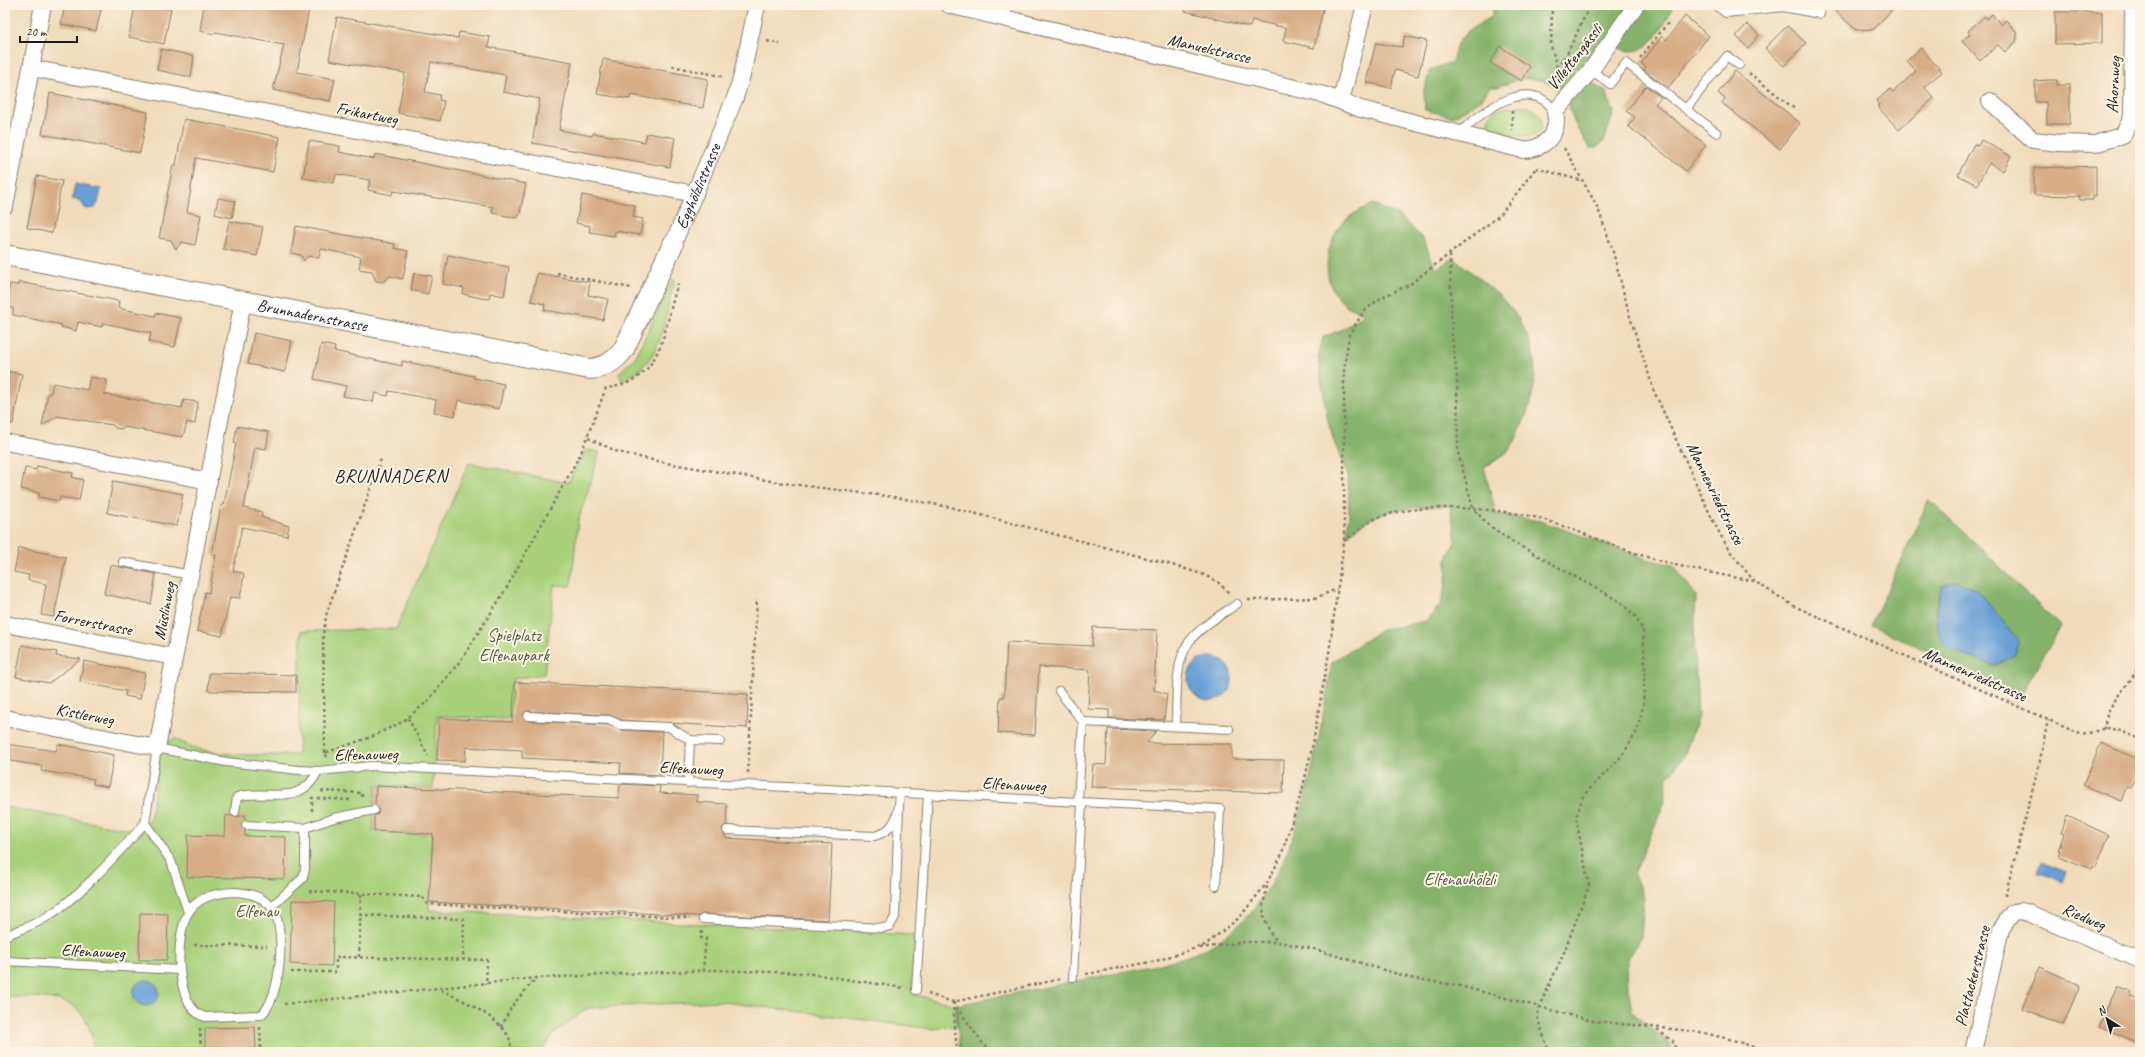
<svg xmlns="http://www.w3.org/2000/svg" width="2145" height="1057" viewBox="0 0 2145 1057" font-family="Caveat,sans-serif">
	<rect width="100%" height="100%" fill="#fcf5e5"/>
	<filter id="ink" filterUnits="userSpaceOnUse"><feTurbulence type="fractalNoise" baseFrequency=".025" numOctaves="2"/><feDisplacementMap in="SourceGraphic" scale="8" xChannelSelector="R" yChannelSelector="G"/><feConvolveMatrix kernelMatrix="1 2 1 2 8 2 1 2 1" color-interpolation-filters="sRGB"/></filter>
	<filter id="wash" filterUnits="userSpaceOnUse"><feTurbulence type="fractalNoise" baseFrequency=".012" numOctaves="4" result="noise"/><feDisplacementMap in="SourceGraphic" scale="16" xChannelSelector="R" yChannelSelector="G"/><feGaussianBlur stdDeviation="0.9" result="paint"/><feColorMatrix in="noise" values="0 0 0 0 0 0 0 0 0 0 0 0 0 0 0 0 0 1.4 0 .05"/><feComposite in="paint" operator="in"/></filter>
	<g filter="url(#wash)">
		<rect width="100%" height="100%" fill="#f1dbbb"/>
		<path fill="#a9d17c" stroke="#62764c" d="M1523,106C1536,108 1544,115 1541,129C1530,145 1507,131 1491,127L1488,122C1488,108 1512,106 1523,106Z
			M673,279L675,281C662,321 666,360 622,381L619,373L636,356Z
			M590,450L600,452L578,521L571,586L554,585L544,674L512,679L510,719L437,716L433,788L376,785L373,831L426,834L427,824H433L429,910L914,935L912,994L956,1005L957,1025L934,1029L717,1001L588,1008L554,1033L541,1052H94C89,992 53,998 5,997V807L133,830L150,820L161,747L175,738C205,760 262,754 298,755L301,631L396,629L469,463L568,483L584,452Z"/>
		<path fill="#86b36c" stroke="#516844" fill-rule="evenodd" d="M1492,5H1673C1666,24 1648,60 1621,49C1617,48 1613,42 1609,39L1584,77L1606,92L1614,112L1604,141L1596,148H1589L1574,122L1567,99L1554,86L1541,80L1523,78L1497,87H1490L1482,99L1453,117L1425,110L1424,90L1430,70L1452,62L1457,43L1469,30L1493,16Z
			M1373,204L1400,216L1423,239L1436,269L1453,257C1464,267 1477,276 1488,286C1531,321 1547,365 1525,418C1513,446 1513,452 1484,467L1496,514L1540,521L1647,559L1673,565L1696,595L1694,638L1698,716L1684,756L1668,777L1664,804L1634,874L1644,899L1641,937L1627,959L1628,988L1632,1012L1670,1044L1673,1052H960L956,1005L1157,965C1176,959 1197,955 1214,944C1239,928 1262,902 1276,875C1307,815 1321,729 1332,662L1381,630L1426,621L1441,604L1446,584L1447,558L1456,540L1450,506C1424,507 1393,507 1370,519C1362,523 1354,530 1347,536L1349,514L1348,475L1334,442L1327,417L1318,357L1323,337L1341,330L1365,314C1359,311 1349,308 1343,303C1318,282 1325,237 1348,218C1355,212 1365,208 1373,204Z
			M1929,499L2060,626L2021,695L1871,625ZM1942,587L1940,636L1935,609Z"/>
		<path fill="#699fd6" stroke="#425e79" d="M75,184L101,189L98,203L95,208L86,209L79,200L72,199Z
			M1957,581L1977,590L2019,641L2013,656L1994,666C1983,661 1957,655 1948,647C1931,631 1936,606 1942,586Z
			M1188 679a22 22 0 1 1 44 0a22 22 0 1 1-44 0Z
			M2042,861L2067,871L2063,882L2038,872Z
			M133 993a13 13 0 1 1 26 0a13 13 0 1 1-26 0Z"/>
		<g id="blocks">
			<path fill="#d7ad88" d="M65,5H102L96,31L61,24Z
				M135,5L171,9L164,44L129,37Z
				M204,5H288L309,9L297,72L335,79L330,101L273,90L284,45L215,32L214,34L200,31Z
				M1185,5H1324L1314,48L1283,41L1286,28L1252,20L1250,27L1185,11Z
				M1829,5H1896L1874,29L1856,30Z
				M2055,12H2102V43L2055,44Z
				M1992,14L2001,25L2006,20L2017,33V37L2016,42L2005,52L1998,45L1980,61L1962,41L1970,34L1968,31L1985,16L1987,19Z
				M1685,16L1709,36L1668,88L1644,70L1646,67L1641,63L1662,36L1666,40Z
				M337,17L458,38L459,32L490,37L488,47L572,62L559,130L592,136L593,133L645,142L647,133L675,138L670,167L532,143L540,99L503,92L506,75L431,62L425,92L440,95L439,100L444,101L440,121L398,113L405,73L329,60Z
				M1747,24L1759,35L1748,48L1736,36Z
				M1787,26L1806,43L1784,66L1765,48Z
				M1405,36L1427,41L1418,76L1395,70L1391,88L1366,82L1376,43L1402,47Z
				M1500,46L1530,67L1522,81L1490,63Z
				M1921,48L1942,72L1924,87L1934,98L1899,130L1877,106L1879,105L1876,101L1890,89L1893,92L1916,71L1907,61Z
				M161,49L194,56L191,77L157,70Z
				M603,59L708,79L703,108L631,95L630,99L597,94Z
				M1735,71L1800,123L1780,149L1722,103L1725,99L1718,93Z
				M2048,80H2057V85H2070V124H2047L2046,102H2035V81Z
				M1646,86L1661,97L1655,104L1706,145L1686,171L1628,126L1635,117L1626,111Z
				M50,93L148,112L140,153L42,134Z
				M184,119L280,137L273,172L196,158L187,212L201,215L195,245L182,242L176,249L171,240L159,238L173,165H176Z
				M1981,140L2011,156L2003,171L1989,163L1977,185L1958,175L1974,144L1978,146Z
				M309,141L340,146L339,152L374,159L375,154L526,184L520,213L517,218L492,213L493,207L393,191L392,195L368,190L370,180L336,174L334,183L303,178Z
				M2096,166V196H2093V200H2080L2079,196L2034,195V168Z
				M37,176L62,181L52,233L27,228Z
				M582,195L635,205L633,217L643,219L640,235L615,231L614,236L589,232L590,226L576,223Z
				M218,198L235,201L232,218L215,214Z
				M229,221L263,227L257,256L223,249Z
				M296,226L395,244L394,248L408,251L403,279L390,276L383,282L376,281L372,271L359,269L361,257L321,249L319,258L308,256L304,261L301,255L291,253Z
				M448,255L509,267L504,296L490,293L489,299L481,298L463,294L464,288L443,284Z
				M414,273L432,276L428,294L411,290Z
				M537,273L590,282L588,295L608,299L603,320L544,310L545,304L531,301Z
				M19,282L119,301L118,308L155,316L156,313L181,318L175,347L149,342L151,333L103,323L102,327L78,322L76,331L61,327L62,325L13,315V308L5,306L10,284L18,285Z
				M254,333L292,341L285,372L248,364Z
				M321,344L335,347L334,351L402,366V361L474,376V378L504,384L499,409L458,400L455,416L434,412L436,400L389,391L388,396L375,393L373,402L343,396L346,386L314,379Z
				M5,371L22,374L13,424L5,423Z
				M90,377L107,380L104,394L182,408L184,400L198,402L195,424L187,422L183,437L124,427L121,429L115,428L113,425L57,416L42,426L48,393H51L53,383L87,390Z
				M237,426L269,432L266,449L255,447L244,508L262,512L261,517L289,526L287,536L242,527L233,571L243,573L244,575L240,598L230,597L222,636L197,631L205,592L209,593L216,555H212L221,505H224L236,444L234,443Z
				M37,466L73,473L72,477L83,480L79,500L60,497L59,501L39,497V493L21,489L25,468L36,470Z
				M113,481L183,494L177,526L107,513Z
				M19,548L66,557L54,617L41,615L46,584L28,580L29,575L14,572Z
				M110,565L156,574L151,604L104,594Z
				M1093,627L1157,630L1154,690L1167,694L1164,720L1109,718V710L1088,709L1090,670L1039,667L1035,735L998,733L1000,697H1004L1007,642L1092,646Z
				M22,645L57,652L56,656L81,659L49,683L16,677Z
				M84,661L145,673L140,699L125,696L126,691L80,682Z
				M209,673L296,675V692L208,691Z
				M515,682L748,694L747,728L621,720L609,715L528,711L524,713L523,716L528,721L608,725L620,730L662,732L660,775L620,773L621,763L522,758V750L466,747L465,761L437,760L439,718L512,722Z
				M1108,729L1156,731L1147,743L1232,744V759L1284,760L1283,793L1091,787L1093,764L1106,765Z
				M2101,743L2140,760V767L2131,788L2127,786L2121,801L2083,785Z
				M5,744L56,751L58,744L114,755L108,787L93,784L94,779L41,771L42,766L5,760Z
				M620,784L660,786L659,793L697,795V802L727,804L726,825L722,829L726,838L832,844L828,920L703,914L699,916L429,902L433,834L374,831V816L378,814L379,809L375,805L376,786L619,798Z
				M226,815L235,817L246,815L245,820L241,825L245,830V836L286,837L285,879L187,877L188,835L225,836Z
				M2067,816L2109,835L2096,867L2093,866L2092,869L2058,856L2060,850H2058L2064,834L2061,833Z
				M292,900L334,902L332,966L290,964Z
				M140,913L168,914L167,960H139Z
				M2040,967L2080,985L2063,1025L2022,1008Z
				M2117,986L2132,992L2130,996L2140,1001V1044L2099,1026Z
				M255,1027L256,1052H205V1028Z"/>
		</g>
	</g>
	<g filter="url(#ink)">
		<use href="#blocks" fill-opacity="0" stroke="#867c6c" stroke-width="1"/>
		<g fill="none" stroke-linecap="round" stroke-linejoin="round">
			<defs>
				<path id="service" d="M1715,5L1726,13L1783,7L1820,14
					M1591,70L1610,84L1626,63L1717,133
					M1686,109L1727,56L1739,65
					M1459,133C1482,112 1530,73 1555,112
					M123,562L190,575
					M1059,691L1083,722
					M528,716L609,720L620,725L669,727L690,740
					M1176,726C1177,702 1174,662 1189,642C1201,626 1221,615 1237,604
					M688,783L690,740L720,741
					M1078,802L1083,722L1229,729
					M235,812L237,797C264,788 300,809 318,771
					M246,825L305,828V869L303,878L271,907
					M305,828L334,818L374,810
					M727,830L875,836C896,830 899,813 900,794
					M234,892C248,893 262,895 272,908C287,927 281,999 261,1015L205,1017C174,1009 174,931 190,910C200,896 217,893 234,892Z
					M188,912L171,861L145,823L157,748L226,762L299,770L318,771L371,766L1220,809L1216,886
					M703,919L883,928L890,926L895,917L899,806
					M5,936C18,930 32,926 45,918C80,897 117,854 145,823
					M5,961L180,970
					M1073,977L1082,803
					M916,990L928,795"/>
				<g id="minor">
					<path d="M949,5L1324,95L1361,109L1523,150C1544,149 1560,134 1555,112L1591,70L1636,5"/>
					<path d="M31,68L695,194"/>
					<path d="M1341,101L1365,5"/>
					<path d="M1990,101L2033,140L2059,143L2095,144L2123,135L2132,117L2133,5"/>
					<path d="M5,206L43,5"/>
					<path id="s1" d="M673,244L735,98L742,75L757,5"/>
					<path d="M5,442L209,481"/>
					<path d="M5,624L174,657"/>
					<path d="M5,718L157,748L243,301"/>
					<path d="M1973,1052L2001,929L2013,912L2021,911L2028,913L2140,960"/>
				</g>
				<g id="tertiary">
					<path id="s2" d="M5,255L590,369C604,368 616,360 624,349L673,244"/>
				</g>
			</defs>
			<use href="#service" stroke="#867c6c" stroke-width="10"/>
			<use href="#minor" stroke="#867c6c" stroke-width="18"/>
			<use href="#tertiary" stroke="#867c6c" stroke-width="22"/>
			<path stroke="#867c6c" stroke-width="2.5" stroke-dasharray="3 3" stroke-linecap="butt" d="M1552,5L1551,46L1557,67
				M767,41L780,44
				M1640,58L1668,23
				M672,66L725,77
				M1749,73L1796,110
				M1559,80L1557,68L1567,54L1590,5
				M1512,111V130
				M1564,148L1597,206L1612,248L1630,317L1654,391L1714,523L1729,550L1754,581L1794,606L2082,735L2106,728L2118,730L2140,739
				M1536,168L1583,181
				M1450,255L1452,336L1457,376L1458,452L1473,508L1487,524L1513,542L1619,601L1635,616L1643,630L1645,666L1643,706L1637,731L1622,756L1583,796L1576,818L1589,886L1563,955L1539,1007L1537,1016L1549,1052
				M557,273L631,288
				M588,438L618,452L661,462L783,483L894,497L950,507L1162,562L1202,574L1218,582L1229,593
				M1344,541C1353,535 1362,526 1371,521C1409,500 1501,508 1542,519C1577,530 1612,546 1647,557C1682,568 1718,574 1754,581
				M1248,600L1315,598L1337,589
				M408,718L428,756
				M2104,729C2105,723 2106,716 2109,710C2117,694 2137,677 2140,660
				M325,753L323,634L327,612L381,459
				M327,757L325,753L371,737L402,722L427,702L461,660L506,589L581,453L606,388C665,382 663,327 678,284
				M748,773L757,599
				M321,791L362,793V799
				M312,811V798L350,800
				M1267,886L1263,906L1264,918L1271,934L1278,942L1314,949L1411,978L1460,986L1593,1021L1700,1032L1733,1040L1767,1052
				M309,891L422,897L428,904L690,918
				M2005,896L2039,765L2048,720
				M360,915L464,919L463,960
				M702,931L701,938H706L703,970
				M194,945L267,946
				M1200,948L1245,942H1278
				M359,957L361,894
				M291,972H336V957L487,960L486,984
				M1086,974L1156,961L1205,945L1239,918L1267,883L1281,856L1302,791L1312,748L1329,653L1344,541V371L1349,335L1364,311L1382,297L1409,285L1500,215L1536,168
				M441,990C460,999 519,1025 510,1052
				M928,994L953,1002L1061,979
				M953,1002L989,1052
				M953,1002L957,1052
				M284,1004L536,978L712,970L805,973L904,988
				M260,1027L261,1052
				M501,1027L512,1006L536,978
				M200,1028L201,1052
				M1657,1030L1673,1041L1676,1052"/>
			<use href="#service" stroke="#fff" stroke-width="8"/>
			<use href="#minor" stroke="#fff" stroke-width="16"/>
			<use href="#tertiary" stroke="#fff" stroke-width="20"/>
		</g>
	</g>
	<g text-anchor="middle" stroke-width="4" stroke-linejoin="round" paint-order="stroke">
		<g font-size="17" fill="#1c1c1c" stroke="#fcf5e5">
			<text transform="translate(1209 48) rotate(13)" y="6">Manuelstrasse</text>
			<text transform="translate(1574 57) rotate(-52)" y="6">Villettengässli</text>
			<text transform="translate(2113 85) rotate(-87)" y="6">Ahornweg</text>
			<text transform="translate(367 113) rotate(11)" y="6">Frikartweg</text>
			<text dy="6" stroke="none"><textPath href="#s1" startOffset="63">Egghölzlistrasse</textPath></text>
			<text dy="6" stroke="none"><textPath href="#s2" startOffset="313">Brunnadernstrasse</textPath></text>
			<text transform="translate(1716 493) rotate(64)" y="6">Mannenriedstrasse</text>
			<text transform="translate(164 611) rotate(-79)" y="6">Müslinweg</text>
			<text transform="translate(93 622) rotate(11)" y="6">Forrerstrasse</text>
			<text transform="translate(1975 674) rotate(24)" y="6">Mannenriedstrasse</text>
			<text transform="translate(85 714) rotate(11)" y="6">Kistlerweg</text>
			<text transform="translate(366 754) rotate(-1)" y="6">Elfenauweg</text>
			<text transform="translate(691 768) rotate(3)" y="6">Elfenauweg</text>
			<text transform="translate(1014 784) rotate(3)" y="6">Elfenauweg</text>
			<text transform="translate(2084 916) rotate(23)" y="6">Riedweg</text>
			<text transform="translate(93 951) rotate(3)" y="6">Elfenauweg</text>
			<text transform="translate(1972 976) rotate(-76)" y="6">Plattackerstrasse</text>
		</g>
		<g font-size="17" fill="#4d5b3e" stroke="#fcf5e5">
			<text x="514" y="641">Spielplatz<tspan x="514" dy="20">Elfenaupark</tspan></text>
			<text x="1460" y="885">Elfenauhölzli</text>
			<text x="257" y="917">Elfenau</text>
		</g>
		<g font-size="19" letter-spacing="1" fill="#1c1c1c" stroke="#fcf5e5">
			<text x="391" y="482">BRUNNADERN</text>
		</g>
	</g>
	<rect width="2145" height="1057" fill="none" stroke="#fcf5e5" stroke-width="20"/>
	<g transform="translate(2107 1019) rotate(323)" stroke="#fcf5e5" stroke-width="3" paint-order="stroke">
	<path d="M0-3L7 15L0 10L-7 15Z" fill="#1c1c1c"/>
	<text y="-6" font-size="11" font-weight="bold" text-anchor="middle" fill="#1c1c1c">N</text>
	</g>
	<path d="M20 36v6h57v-6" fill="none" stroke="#1c1c1c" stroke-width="2"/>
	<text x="26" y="36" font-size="12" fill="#1c1c1c" stroke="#fcf5e5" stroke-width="3" paint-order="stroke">20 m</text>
</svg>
